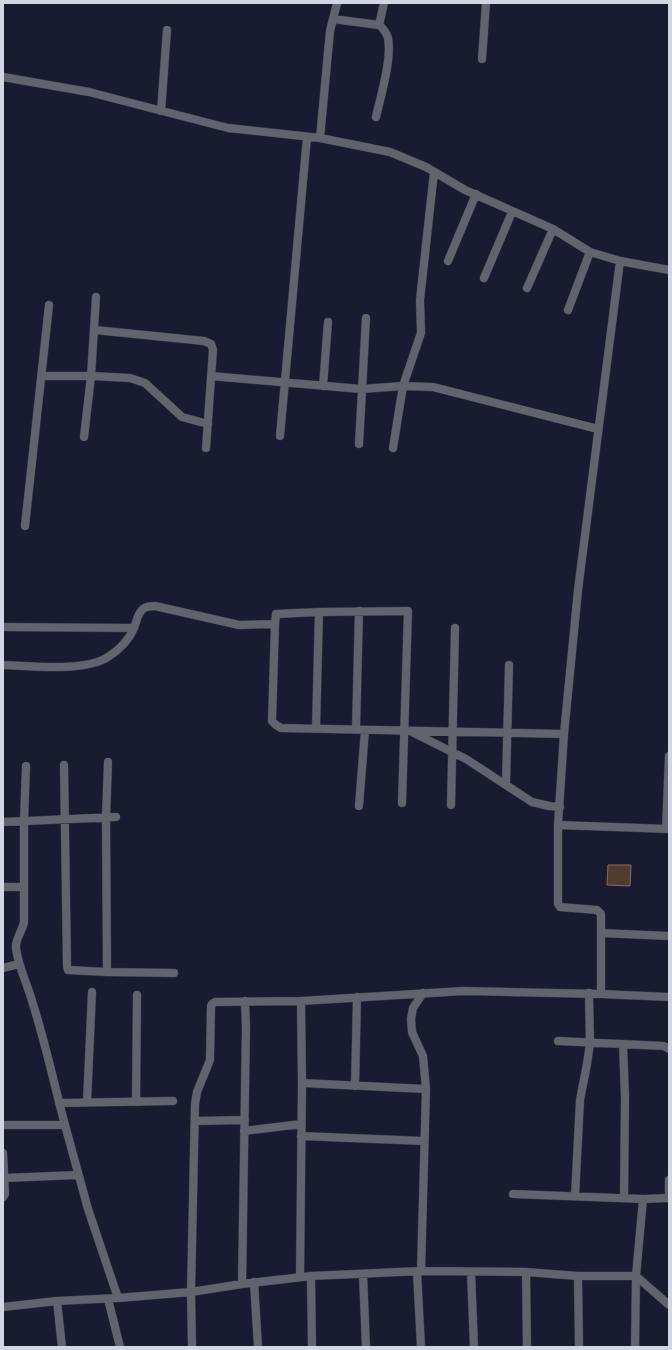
<svg xmlns="http://www.w3.org/2000/svg" width="672" height="1350" viewBox="0 0 672 1350" font-family="Montserrat,sans-serif">
	<rect width="100%" height="100%" fill="#191c31"/>
	<path fill="#543b2f" stroke="#886c5f" d="M608,865H631L630,886L607,885Z"/>
	<g fill="none" stroke-linecap="round" stroke-linejoin="round">
		<defs>
			<path id="minor" d="M333,19L379,25C384,29 386,32 388,38C392,59 381,95 376,117
				M379,25L384,3
				M482,59L486,3
				M3,77L89,92L228,128L320,138L390,152L426,167L465,190L553,229L590,252L620,261L669,270
				M161,111L167,30
				M320,138L330,31L337,3
				M448,261L476,194
				M484,278L512,212
				M527,288L553,229
				M568,310L590,252
				M95,330L204,341L211,344L213,350L206,448
				M42,376H91L130,378L145,383L182,417L208,424
				M211,376L361,389L403,386L433,387L598,429
				M323,386L328,322
				M280,436L307,137
				M84,437L91,376L96,297
				M359,444L366,318
				M393,448L403,386L421,333L420,300L434,172
				M25,526L49,305
				M275,624L272,721L276,725L281,728L564,734L558,825V904L560,907L597,910L601,914V994L669,997
				M3,627L134,628
				M3,665C31,666 85,672 108,657C119,650 129,640 134,628C137,621 137,614 143,609C146,606 151,606 155,606L239,625L275,624L276,614L319,612L408,611L402,803
				M316,728L319,612
				M356,729L359,611
				M410,731L466,759L532,802L549,806L560,807
				M564,734L578,590L620,261
				M64,765L67,966L68,970L107,972L174,973
				M26,766L24,821V922C22,932 15,939 16,948C18,966 27,983 32,1001C45,1041 54,1084 65,1125
				M506,784L509,665
				M451,805L455,628
				M359,806L365,730
				M3,822L116,817
				M558,825L669,829
				M666,829L669,756
				M3,887H24
				M601,933L669,936
				M3,968L19,964
				M107,972L106,818L108,762
				M558,1041L664,1046L669,1049
				M623,1044L625,1098L624,1198
				M302,1083L426,1089
				M355,1086L357,997
				M87,1102L92,992
				M136,1102L137,995
				M59,1103L173,1101
				M195,1121L245,1120
				M3,1125H65L88,1209L118,1298
				M244,1131L301,1124
				M301,1136L424,1141
				M3,1153L5,1194L3,1197
				M4,1178L78,1175
				M513,1194L643,1199
				M575,1196L580,1100L587,1064L590,1043L589,993
				M669,1198V1180
				M421,1271L426,1089L423,1056L412,1032L411,1019L413,1008L423,993
				M417,1272L421,1347
				M471,1272L474,1347
				M526,1272L527,1347
				M363,1274L366,1347
				M311,1276L312,1347
				M578,1276L579,1347
				M636,1276L669,1305
				M300,1277L302,1083L301,1001L463,991L601,994
				M254,1282L258,1347
				M242,1284L246,1027L245,1001
				M108,1299L120,1347
				M57,1301L62,1347
				M3,1307L57,1301L118,1298L191,1292L242,1284L311,1276L421,1271L526,1272L578,1276H636L643,1199L669,1198
				M192,1347L191,1292L195,1104L197,1092L210,1060L211,1006L212,1004L215,1002L301,1001
				M635,1347L636,1276"/>
		</defs>
		<use href="#minor" stroke="#33364a" stroke-width="9"/>
		<use href="#minor" stroke="#61636e" stroke-width="8"/>
	</g>
	<rect width="672" height="1350" fill="none" stroke="#d2d5e3" stroke-width="8"/>
</svg>
